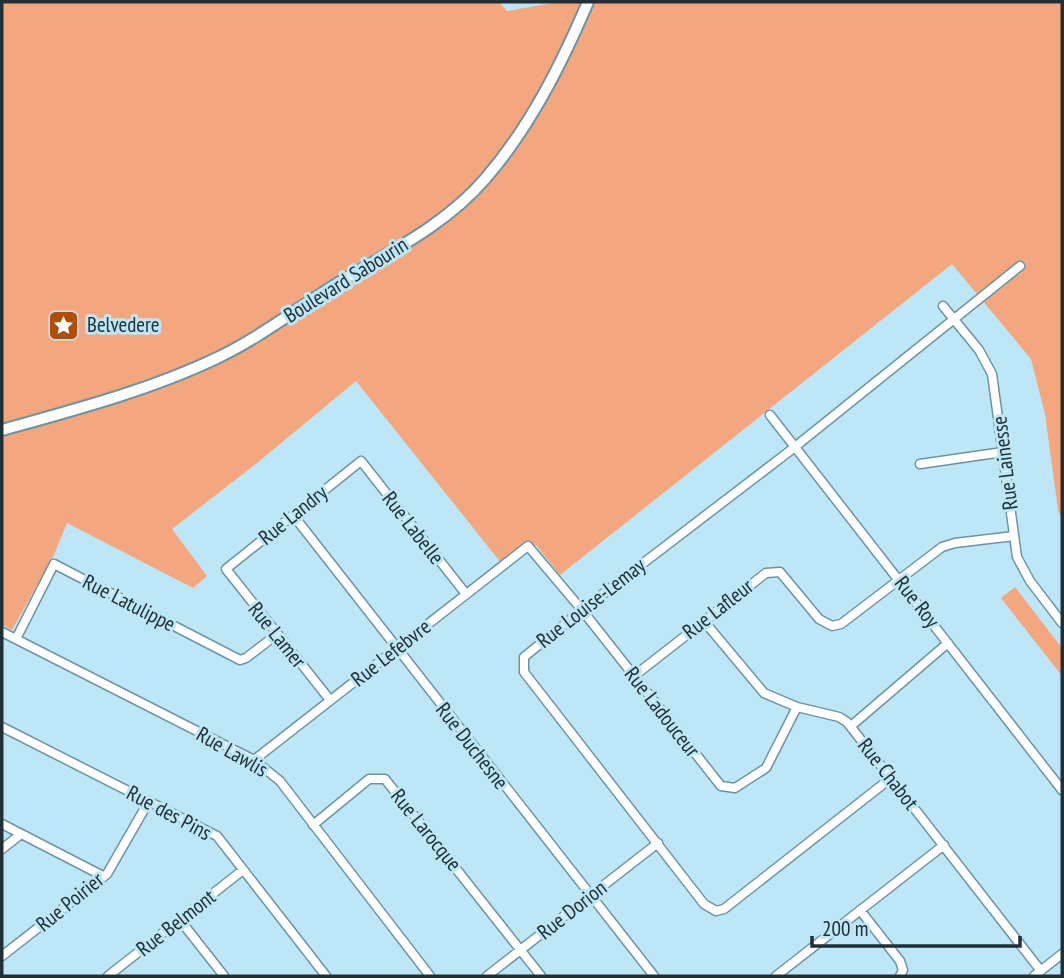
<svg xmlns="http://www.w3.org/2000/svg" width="1064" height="978" viewBox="0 0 1064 978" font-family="'PT Sans Narrow',sans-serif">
	<rect width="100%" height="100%" fill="#bde6f6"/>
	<path fill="#f4a67e" d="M2,2H499L507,11L558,2H1062V519L1058,510L1045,414L1031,359L952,264L560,575L536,545L506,569L356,381L257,463L172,529L207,576L193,588L67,523L53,557L12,630L2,625Z
		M1015,587L1062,648V676L1001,598Z"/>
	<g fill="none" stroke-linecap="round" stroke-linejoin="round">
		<defs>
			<path id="street" d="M943,306L979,350L992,374L1017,557L1030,581L1062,623
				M770,415L1062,790
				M920,464L1003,452
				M293,515L654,976
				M703,620L764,693L797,707L839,717L847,722L1041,971
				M2,632L254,760L280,781L430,976
				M16,639L54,564L240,660L246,658L276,635
				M634,676L766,573L780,572L819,619L832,626L841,624L942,547L955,543L1014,536
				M330,700L226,569L361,461L466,594
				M851,726L948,643
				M2,727L217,836L326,976
				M254,760L528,546L582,610L721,786L735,788L766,768L797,707
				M891,778L724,909L716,911L704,904L524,672V657L582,610L791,450L1020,266
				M2,824L103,876
				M313,825L369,779H385L541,976
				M2,849L21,834
				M860,910L900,961L903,970L900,976
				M180,920L224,976
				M2,956L107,874L149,801
				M108,976L243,870
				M487,976L658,843
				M776,976L944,845
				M1034,976L1062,954"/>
			<path id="secondary" d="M2,430C74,410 150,390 217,358C263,336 304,303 348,277C396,249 448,222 485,179C530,127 561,65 588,2"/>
		</defs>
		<use href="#street" stroke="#6d94a2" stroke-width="11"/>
		<use href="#secondary" stroke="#6d94a2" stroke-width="14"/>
		<use href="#street" stroke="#fff" stroke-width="8"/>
		<use href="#secondary" stroke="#fff" stroke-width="10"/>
	</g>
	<defs>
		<symbol id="sight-square" viewBox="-11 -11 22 22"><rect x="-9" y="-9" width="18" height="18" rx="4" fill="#af4e09" stroke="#bde6f6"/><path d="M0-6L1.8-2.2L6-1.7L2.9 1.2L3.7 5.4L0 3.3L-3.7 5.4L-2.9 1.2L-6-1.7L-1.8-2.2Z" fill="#fff"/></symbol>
	</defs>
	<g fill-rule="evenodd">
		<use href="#sight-square" x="46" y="308" width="35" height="35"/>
	</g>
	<g text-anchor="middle" stroke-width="6" stroke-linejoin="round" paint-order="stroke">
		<g font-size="21" fill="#203036" stroke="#bde6f6">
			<text transform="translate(346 280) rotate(-32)" y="7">Boulevard Sabourin</text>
			<text transform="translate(1005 463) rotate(-97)" y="7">Rue Lainesse</text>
			<text transform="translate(293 515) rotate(-39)" y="7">Rue Landry</text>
			<text transform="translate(413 528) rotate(52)" y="7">Rue Labelle</text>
			<text transform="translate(917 602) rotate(52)" y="7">Rue Roy</text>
			<text transform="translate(129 603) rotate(27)" y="7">Rue Latulippe</text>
			<text transform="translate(591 603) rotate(-38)" y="7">Rue Louise-Lemay</text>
			<text transform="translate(718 609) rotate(-38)" y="7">Rue Lafleur</text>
			<text transform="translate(277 635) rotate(51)" y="7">Rue Lamer</text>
			<text transform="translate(391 653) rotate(-38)" y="7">Rue Lefebvre</text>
			<text transform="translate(662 712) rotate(52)" y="7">Rue Ladouceur</text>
			<text transform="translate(472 746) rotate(52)" y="7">Rue Duchesne</text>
			<text transform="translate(232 752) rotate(30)" y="7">Rue Lawlis</text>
			<text transform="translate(888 774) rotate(52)" y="7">Rue Chabot</text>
			<text transform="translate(169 813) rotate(28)" y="7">Rue des Pins</text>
			<text transform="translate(426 830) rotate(51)" y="7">Rue Larocque</text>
			<text transform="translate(70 902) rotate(-39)" y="7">Rue Poirier</text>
			<text transform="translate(572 910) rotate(-38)" y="7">Rue Dorion</text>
			<text transform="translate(176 923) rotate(-38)" y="7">Rue Belmont</text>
		</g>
		<g font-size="21" fill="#203036" stroke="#bde6f6" text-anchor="start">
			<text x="87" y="332">Belvedere</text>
		</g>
	</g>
	<rect width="1064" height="978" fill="none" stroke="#203036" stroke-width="7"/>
	<path d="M812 936v10h208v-10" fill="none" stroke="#203036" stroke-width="3.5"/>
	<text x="822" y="936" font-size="21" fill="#203036" stroke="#bde6f6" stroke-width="5" paint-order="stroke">200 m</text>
</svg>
